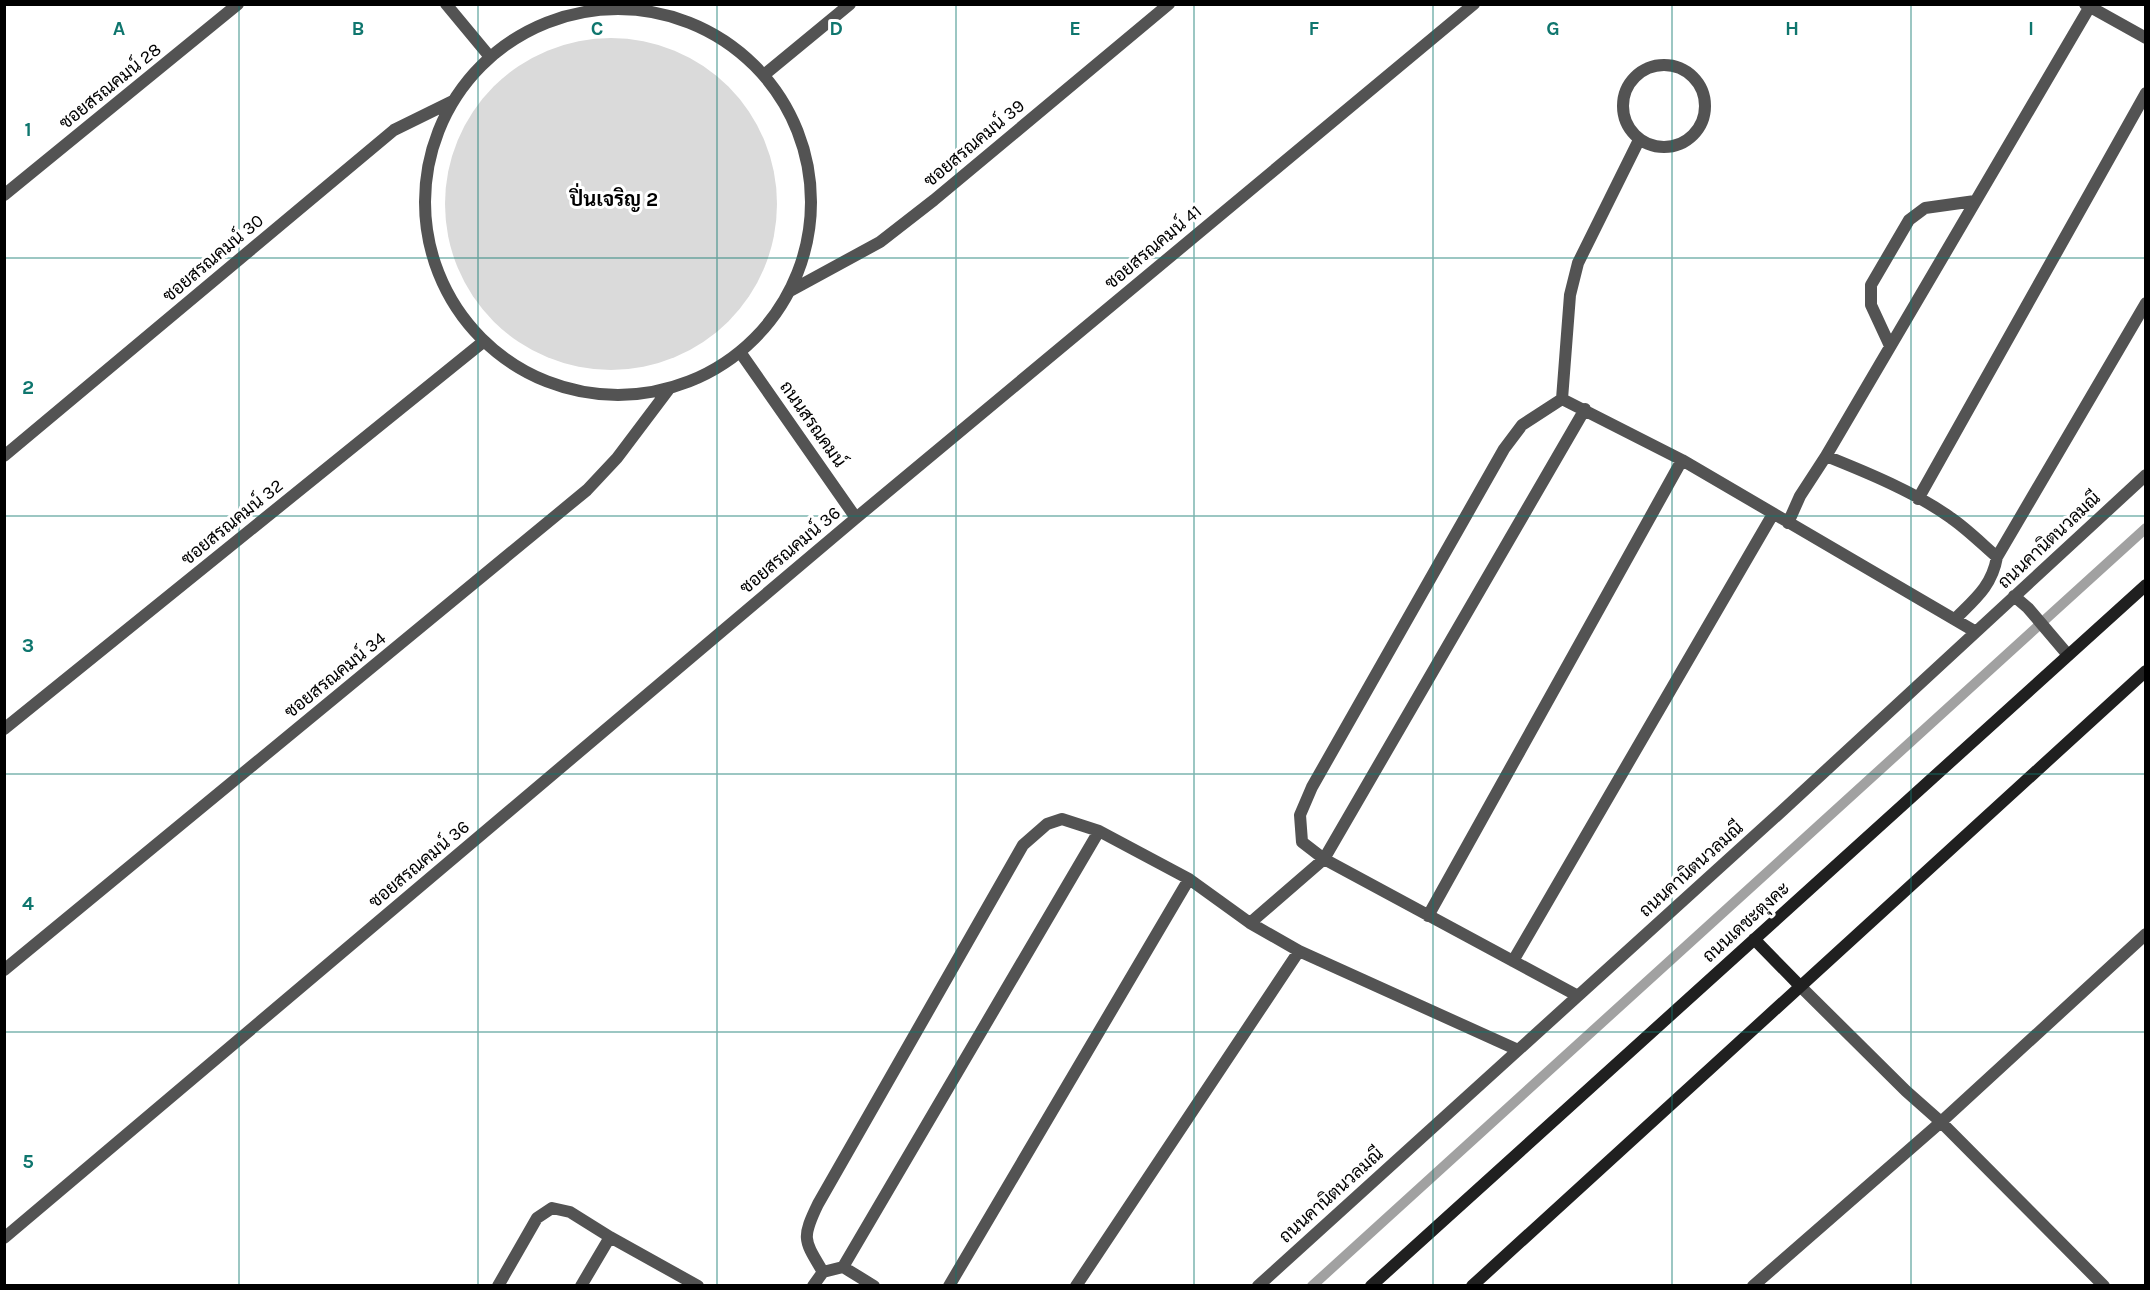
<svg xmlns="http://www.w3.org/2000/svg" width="2150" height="1290" viewBox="0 0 2150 1290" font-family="Karla,Sarabun,sans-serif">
	<rect width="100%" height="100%" fill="#fff"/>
	<path fill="#dadada" d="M445 204a166 166 0 1 1 332 0a166 166 0 1 1-332 0Z"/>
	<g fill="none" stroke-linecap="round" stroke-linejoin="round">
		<path stroke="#a1a1a1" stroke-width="10" d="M1312,1286L2146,528"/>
		<path stroke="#535353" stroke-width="12" d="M2085,4L2146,38
			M1623 106a41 41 0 1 1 82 0a41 41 0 1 1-82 0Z
			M1639,140L1578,263L1570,295L1562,399L1682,460L1976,632
			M1890,346L1871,305V285L1909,220L1925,208L1975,201
			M1562,399L1522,425L1504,449L1312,787L1300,815L1302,842L1324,859L1585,409
			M1826,456L2089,8
			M1918,499L2146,93
			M1788,523L1800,496L1826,456C1866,472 1917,493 1951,518C1967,529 1982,544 1997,557C1992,586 1975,599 1955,619
			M1997,557L2146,303
			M2014,596L2028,608L2068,655
			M1428,916L1682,460
			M1250,923L1324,859L1578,996
			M1513,961L1773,514
			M1799,985L1906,1091L1941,1122L2104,1286
			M843,1267L1099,831
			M823,1272C804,1240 801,1239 818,1204L1023,845L1047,824L1062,819L1099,831L1189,879L1250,923L1299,951L1518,1050
			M498,1286L537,1218L552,1208L570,1212L610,1237L698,1286
			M581,1286L610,1237
			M813,1286L823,1272L843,1267L874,1286
			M949,1286L1189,879
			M1076,1286L1299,951
			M1258,1286L1783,810L2146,475
			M1753,1286L1941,1122L2146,934"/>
		<path stroke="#535353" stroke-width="12" d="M446,4L490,57
			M425 202a193 193 0 1 1 386 0a193 193 0 1 1-386 0Z
			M765,74L850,4
			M4,195L238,4
			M790,291L880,242L934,200L1169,4
			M740,352L856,518
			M4,456L394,130L453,101
			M4,729L483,342
			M4,970L587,490L617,458L669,389
			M4,1238L856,518L1474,4"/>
		<path stroke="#202020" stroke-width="12" d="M1754,939L1799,985
			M1371,1286L2146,585
			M1472,1286L2146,671"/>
	</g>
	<path fill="none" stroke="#0f766e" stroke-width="1.5" stroke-opacity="0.55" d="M239,4V1286M478,4V1286M717,4V1286M956,4V1286M1194,4V1286M1433,4V1286M1672,4V1286M1911,4V1286M4,258H2146M4,516H2146M4,774H2146M4,1032H2146"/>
	<g text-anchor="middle" stroke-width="6" stroke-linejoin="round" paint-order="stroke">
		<g font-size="18" fill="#000" stroke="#fff">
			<text transform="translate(110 86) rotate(-39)" y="6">ซอยสรณคมน์ 28</text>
			<text transform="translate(974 143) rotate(-40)" y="6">ซอยสรณคมน์ 39</text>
			<text transform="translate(1153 247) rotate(-40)" y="6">ซอยสรณคมน์ 41</text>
			<text transform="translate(213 258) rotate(-40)" y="6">ซอยสรณคมน์ 30</text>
			<text transform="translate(813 424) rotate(55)" y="6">ถนนสรณคมน์</text>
			<text transform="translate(232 522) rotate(-39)" y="6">ซอยสรณคมน์ 32</text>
			<text transform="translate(2049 540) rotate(-43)" y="6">ถนนคานิตนวลมณี</text>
			<text transform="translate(790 550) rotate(-40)" y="6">ซอยสรณคมน์ 36</text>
			<text transform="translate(335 675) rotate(-39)" y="6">ซอยสรณคมน์ 34</text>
			<text transform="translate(419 864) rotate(-40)" y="6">ซอยสรณคมน์ 36</text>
			<text transform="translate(1691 869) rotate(-42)" y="6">ถนนคานิตนวลมณี</text>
			<text transform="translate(1746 922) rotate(-42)" y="6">ถนนเดชะตุงคะ</text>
			<text transform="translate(1331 1195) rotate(-42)" y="6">ถนนคานิตนวลมณี</text>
		</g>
		<g font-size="20" font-weight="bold" fill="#000" stroke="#fff">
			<text x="614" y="206">ปิ่นเจริญ 2</text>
		</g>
	</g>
	<g font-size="20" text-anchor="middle" font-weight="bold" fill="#0f766e" stroke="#fff" stroke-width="6" stroke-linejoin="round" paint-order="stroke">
		<text x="119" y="35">A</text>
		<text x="358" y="35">B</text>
		<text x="597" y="35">C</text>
		<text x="836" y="35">D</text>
		<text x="1075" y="35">E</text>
		<text x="1314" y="35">F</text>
		<text x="1553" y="35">G</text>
		<text x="1792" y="35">H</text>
		<text x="2031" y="35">I</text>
		<text x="28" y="136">1</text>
		<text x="28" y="394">2</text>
		<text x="28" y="652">3</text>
		<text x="28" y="910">4</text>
		<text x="28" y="1168">5</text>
	</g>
	<rect width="2150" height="1290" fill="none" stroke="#000000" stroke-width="12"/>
</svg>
